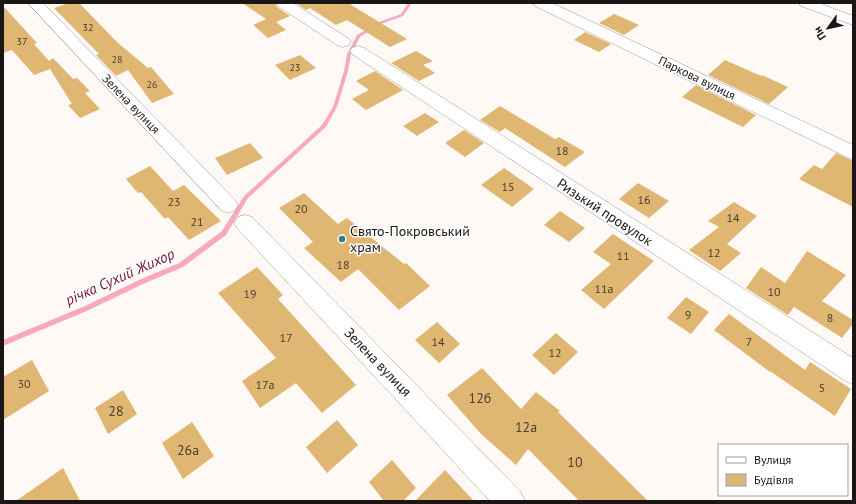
<svg xmlns="http://www.w3.org/2000/svg" width="856" height="504" viewBox="0 0 856 504" font-family="'PT Sans',sans-serif">
	<rect width="100%" height="100%" fill="#fff9f6"/>
	<g fill="none" stroke-linecap="round" stroke-linejoin="round">
		<path fill="#f9a9be" fill-rule="evenodd" d="M408,3H412L403,16L381,24L360,37L351,54L348,71L337,107L326,127L248,198L226,235L183,267L143,284L89,310L3,346V340L85,306L139,280L179,263L222,231L244,196L322,125L333,107L344,71L347,54L357,35L379,22L401,14Z"/>
	</g>
	<path fill="#dfb672" d="M69,3H79L118,43L148,68L151,67L174,94L152,103L128,70L116,76L96,55L99,54L54,8Z
		M242,3H275L277,7L290,16L276,22L286,30L268,38L253,25L266,19Z
		M296,3H348L407,39L390,47L347,20L336,25L310,8L306,10Z
		M3,6L37,43L34,44L49,61L53,58L73,79L77,78L90,91L85,93L100,109L80,118L68,105L72,104L50,69L34,75L12,50L3,53Z
		M614,14L639,25L624,35L599,23Z
		M585,32L611,44L599,52L574,40Z
		M416,51L433,61L423,65L435,73L419,81L391,63Z
		M300,55L316,68L290,80L275,65Z
		M725,60L761,76L762,75L788,87L769,104L708,75Z
		M375,71L403,90L366,110L352,99L369,90L356,81Z
		M696,85L756,115L743,127L682,97Z
		M500,106L555,139L559,137L585,152L565,167L505,128L500,132L480,120Z
		M425,113L439,122L417,136L403,126Z
		M464,130L484,143L465,157L445,143Z
		M250,143L263,158L227,175L215,158Z
		M836,153L853,161V207L799,179L814,165L822,169Z
		M150,166L173,191L184,185L221,221L189,240L168,217L165,219L141,192L138,193L126,179Z
		M504,168L534,189L512,207L481,185Z
		M638,183L669,201L649,218L619,199Z
		M304,193L338,224L347,218L404,264L406,263L430,286L399,310L358,269L341,282L304,248L313,242L279,208Z
		M734,202L757,216L727,244L741,253L720,271L689,250L719,227L708,221Z
		M560,211L585,228L569,242L544,225Z
		M613,234L654,261L604,309L581,290L611,264L593,252Z
		M807,251L846,275L822,301L853,320V324L842,338L794,307L788,315L746,288L761,267L785,283Z
		M257,267L283,295L278,299L356,385L322,413L296,383L260,408L242,381L276,358L218,293Z
		M686,297L709,312L691,334L667,318Z
		M729,314L805,370L810,362L851,389L835,416L770,371V372L714,330Z
		M437,322L460,344L439,363L415,340Z
		M556,333L578,352L554,375L532,355Z
		M32,360L49,391L3,420V377Z
		M482,368L521,409L536,392L560,411L558,412L648,501H579L528,449L516,465L480,433L447,395Z
		M123,390L137,414L108,434L95,408Z
		M337,420L358,445L327,473L306,447Z
		M192,422L214,456L183,479L162,443Z
		M392,460L416,488L403,501H384L369,482Z
		M63,468L80,501H16Z
		M445,470L474,501H415Z"/>
	<g fill="none" stroke-linecap="round" stroke-linejoin="round">
		<defs>
			<path id="minor" d="M28,3H43L235,200L238,205L235,210L228,213L221,210Z
				M276,3H293L349,39L351,42L349,45L343,47L337,45L278,6Z
				M533,3H552L853,145V160L535,6Z
				M799,3H819L853,16V25L801,6Z
				M358,46L364,48L853,358V384L844,380L352,54L350,51L352,48Z
				M245,215L252,217L520,491L525,501H490L238,229L234,223L238,217Z"/>
		</defs>
		<use href="#minor" stroke="#9c9692" stroke-width="1"/>
		<use href="#minor" fill="#fff" fill-rule="evenodd"/>
	</g>
	<circle fill="#3b8076" stroke="#fff" stroke-width="1.5" cx="342" cy="239" r="4"/>
	<g text-anchor="middle" stroke-width="3" stroke-linejoin="round" paint-order="stroke">
		<g font-size="10" fill="#4a3e2c">
			<text x="88" y="31">32</text>
			<text x="22" y="45">37</text>
			<text x="117" y="63">28</text>
			<text x="295" y="71">23</text>
			<text x="152" y="88">26</text>
		</g>
		<g font-size="12" fill="#191615" stroke="#fff">
			<text transform="translate(697 78) rotate(26)" y="4">Паркова вулиця</text>
			<text transform="translate(131 104) rotate(46)" y="4">Зелена вулиця</text>
		</g>
		<g font-size="12" fill="#4a3e2c">
			<text x="562" y="155">18</text>
			<text x="508" y="191">15</text>
			<text x="644" y="204">16</text>
			<text x="174" y="206">23</text>
			<text x="301" y="213">20</text>
			<text x="733" y="222">14</text>
			<text x="197" y="226">21</text>
			<text x="714" y="257">12</text>
			<text x="623" y="260">11</text>
			<text x="343" y="269">18</text>
			<text x="604" y="293">11а</text>
			<text x="774" y="296">10</text>
			<text x="250" y="298">19</text>
			<text x="688" y="319">9</text>
			<text x="830" y="322">8</text>
			<text x="286" y="342">17</text>
			<text x="438" y="346">14</text>
			<text x="749" y="346">7</text>
			<text x="555" y="357">12</text>
			<text x="24" y="388">30</text>
			<text x="265" y="389">17а</text>
			<text x="822" y="392">5</text>
		</g>
		<g font-size="14" fill="#191615" stroke="#fff">
			<text transform="translate(605 212) rotate(33)" y="5">Ризький провулок</text>
			<text transform="translate(378 362) rotate(46)" y="5">Зелена вулиця</text>
		</g>
		<g font-size="14" fill="#191615" stroke="#fff" text-anchor="start">
			<text x="350" y="236">Свято-Покровський<tspan x="350" dy="16">храм</tspan></text>
		</g>
		<g font-size="14" fill="#4a3e2c">
			<text x="480" y="403">12б</text>
			<text x="116" y="416">28</text>
			<text x="526" y="432">12а</text>
			<text x="188" y="455">26а</text>
			<text x="575" y="467">10</text>
		</g>
		<g font-size="15" font-style="italic" fill="#71153a" stroke="#fff">
			<text transform="translate(120 277) rotate(-24)" y="5">річка Сухий Жихор</text>
		</g>
	</g>
	<rect width="856" height="504" fill="none" stroke="#191615" stroke-width="8"/>
	<rect x="718" y="444" width="130" height="52" fill="#ffffff" stroke="#a3a2a1"/>
	<rect x="726" y="457" width="20" height="6" fill="#ffffff" stroke="#a3a2a1"/>
	<text x="754" y="464" font-size="12" fill="#191615">Вулиця</text>
	<rect x="726" y="474" width="20" height="12" fill="#dfb672" stroke="#a3a2a1"/>
	<text x="754" y="484" font-size="12" fill="#191615">Будівля</text>
	<g transform="translate(828 28) rotate(237)" stroke="#ffffff" stroke-width="3" paint-order="stroke">
	<path d="M0-3L7 15L0 10L-7 15Z" fill="#191615"/>
	<text y="-6" font-size="11" font-weight="bold" text-anchor="middle" fill="#191615">Пн</text>
	</g>
</svg>
